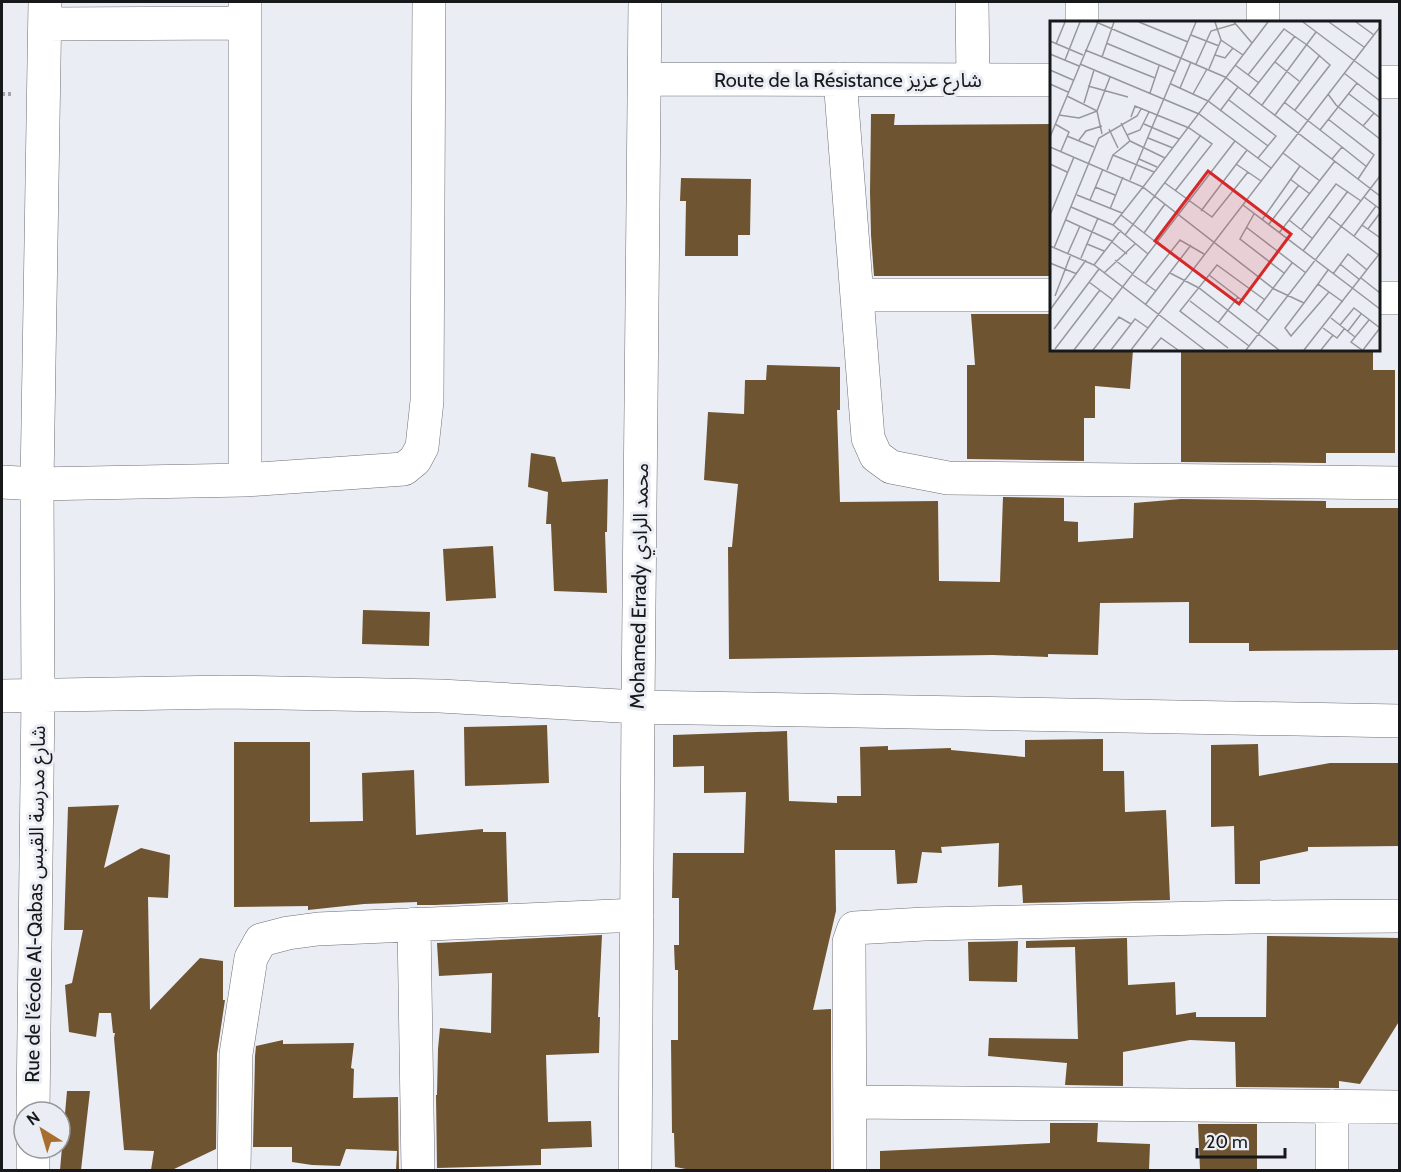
<svg xmlns="http://www.w3.org/2000/svg" width="1401" height="1172" viewBox="0 0 1401 1172" font-family="Cabin,'Noto Sans Arabic',sans-serif">
	<rect width="100%" height="100%" fill="#ebedf4"/>
	<path fill="#6f5431" d="M871,114H895L894,125L1052,124V276H874L871,235L870,192Z
		M681,178L751,179L750,235H738V256H685L686,201H680Z
		M971,314H1052V350H1133L1130,389L1095,386V418H1084V461L967,459V365H975Z
		M1181,350H1373V370H1395V453H1326V463L1181,462Z
		M767,365L840,367V410H837L840,502L938,501L939,581L1000,582L1003,497L1064,498V521L1078,522V542L1133,538L1134,503L1181,499L1326,501V508H1400V650L1249,651V643H1189V602L1100,603L1098,655L1048,654V657L993,655L729,659L728,547H732L738,484L704,480L708,412L744,414L745,380H766Z
		M531,453L555,457L562,482L608,479L607,532H605L607,593L554,591L551,524H546L548,492L528,487Z
		M493,546L496,598L446,601L443,549Z
		M363,610L430,612L429,646L362,644Z
		M547,725L549,783L465,786L464,727Z
		M787,731L789,801L837,803V796H861L860,747L888,746V750L951,748V750L1025,757V740L1103,739V771H1124L1125,812L1166,810L1170,900L1023,903L1022,885L998,887L999,843L941,847L942,853L922,852L917,883L897,884L895,850H835L836,911L813,1010L831,1009V1170H691L675,1167L674,1133H672L671,1040H678V970H675L674,945H679V898H672L673,853H744L746,792L704,793V766L673,767V735Z
		M234,742H310V822L363,821L362,773L414,770L416,835L483,829V832H506L508,902L435,905H417V902L364,904L308,910V906L234,907Z
		M1258,744L1259,776L1330,763H1400V846L1308,847V851L1260,861V884H1235L1234,826L1211,827V745Z
		M119,805L104,868L141,848L170,855L168,898L148,897L150,1010L200,958L223,961V1000H225L217,1054L216,1149L172,1170H151L154,1151L124,1150L114,1038L115,1033H113L111,1013H99L96,1037L69,1032L65,985L72,983L83,930H64L68,807Z
		M602,935L598,1017H600L599,1053L546,1055L548,1122L591,1121L592,1147L541,1149V1165L437,1168L436,1095H437L438,1049L440,1028L491,1033L492,973L439,976L437,943Z
		M1267,936L1400,938V1020L1360,1084L1339,1081V1088L1236,1087L1235,1042L1190,1040L1123,1052V1086L1065,1085L1067,1063L988,1056L989,1038L1078,1039L1075,947L1026,948V941L1127,938L1128,985L1175,982L1176,1015L1196,1012V1017H1266Z
		M1018,941L1017,982L969,981L968,942Z
		M283,1040V1044L354,1043L351,1068L354,1069L353,1098L398,1097L399,1170H396L397,1151L346,1149L340,1166L312,1165L292,1162V1147H253L255,1056L256,1046Z
		M67,1091H90L81,1170H60Z
		M1050,1123H1098L1097,1142L1150,1144L1149,1170H880V1151L1050,1143Z
		M1198,1124H1257V1170H1200Z"/>
	<g fill="none" stroke-linecap="round" stroke-linejoin="round">
		<defs>
			<path id="minor" d="M972,2L973,80
				M1082,2V22
				M1263,22V2
				M45,24L245,23
				M645,79L1052,80
				M840,79L868,438L876,456L891,467L948,478L1400,483
				M1378,82H1400
				M857,295H1052
				M1378,298H1400
				M245,480V2
				M2,482L37,484L245,480L404,469L415,460L422,447L427,401L429,2
				M2,696L227,692L440,696L638,707L1400,721
				M414,924L418,1170
				M850,1102L1400,1107
				M1332,1106V1170
				M33,1112L38,696L37,484L45,2
				M33,1170V1148
				M234,1170L236,1054L251,958L261,940L288,933L318,929L637,915
				M635,1170L638,707L645,2
				M850,1170L849,942L854,928L924,924L1252,917L1400,916"/>
		</defs>
		<use href="#minor" stroke="#6e6f76" stroke-width="34"/>
		<path stroke="#a3a4a9" stroke-width="4" stroke-dasharray="3 3" stroke-linecap="butt" d="M2,94H13"/>
		<use href="#minor" stroke="#fff" stroke-width="33"/>
	</g>
	<g text-anchor="middle" stroke-width="6" stroke-linejoin="round" paint-order="stroke">
		<g font-size="20" fill="#17181a" stroke="#ebedf4">
			<text x="848" y="87">Route de la Résistance شارع عزيز</text>
			<text transform="translate(639 586) rotate(-89)" y="7">Mohamed Errady محمد الرادي</text>
			<text transform="translate(35 904) rotate(-89)" y="7">Rue de l'école Al-Qabas شارع مدرسة القبس</text>
		</g>
	</g>
	<g transform="translate(1050 21)">
		<rect width="330" height="330" fill="#ebedf4"/>
		<path fill="none" stroke="#96989d" stroke-width="1.5" d="M46,1L175,56L330,175M89,1L138,21M165,1L171,19L193,34M184,1L202,22M218,1L93,166L224,268L254,282L268,263M253,1L330,59M279,1L314,26M306,1L324,14M141,14L169,25M0,20L33,34M56,22L126,51M6,23L15,1M35,29L105,57M0,33L29,45M165,34L175,37L183,27M52,36L64,1M15,39L30,1M225,41L249,60M30,43L149,93L221,147M146,43L161,10L185,3M185,44L209,62M159,48L171,19M0,49L23,59M294,52L330,80M198,54L234,8L257,24L280,44L245,89M0,63L18,71M121,63L158,80L218,125M38,65L78,76M130,67L141,41M100,72L109,45M143,73L157,48M278,73L286,84L330,118M299,73L324,92M199,74L245,15M17,75L47,90L60,56M179,79L226,115L208,137M234,81L292,126M34,82L44,49M212,84L266,11M170,90L188,66M9,94L29,97L47,90L52,113M225,94L270,34M81,96L85,85L139,107L162,123L125,170M278,98L324,134L308,158M71,102L80,120M5,103L19,111L11,130M94,103L129,118M313,105L324,92L330,97M59,108L68,127M270,109L307,62M77,114L90,109L99,91M17,115L44,126M0,116L48,1M98,117L123,127M29,119L36,110L52,105M0,126L93,166L63,204M233,132L270,160M63,134L80,120L115,137M89,138L107,146M282,138L292,126L317,146M0,143L17,151M186,143L211,160M57,149L63,134L104,151M240,158L260,173M80,159L146,1M115,162L162,196L198,151M45,166L65,174M27,174L72,192M314,176L330,188M40,179L53,148M193,184L330,288M21,186L63,204L98,233M60,188L73,156M151,190L197,129M204,193L190,218L234,252M0,194L24,136M71,194L107,222M279,196L330,235M16,199L62,220M212,199L250,145M239,199L263,218M219,203L249,164M312,204L329,216M196,206L256,252M318,208L330,192M251,209L286,163L311,180M94,212L115,183M229,212L285,140M75,214L151,114M304,215L326,185M62,221L77,233M37,223L54,230M0,225L44,244L155,329M4,227L49,117L87,95L91,88M253,230L298,170M18,232L30,205M31,237L48,197M65,239L83,253M0,242L27,253M290,243L310,259M44,244L71,209M278,249L268,263L293,281M54,252L85,223M120,252L149,267L229,329M283,253L298,233L317,249M83,254L106,270M159,254L219,300M311,257L330,272M39,261L63,279M95,263L130,219L154,233M5,275L21,233M140,280L199,325M254,282L235,307L241,315L279,271M95,284L141,224M0,289L36,239M206,290L242,242M281,297L305,316M168,302L188,276M290,304L304,287L330,307M273,307L287,317L295,307M4,308L49,248M298,310L311,293M178,327L130,290L167,244L215,279M5,328L50,269M24,329L185,120M43,329L69,296L81,303M61,329L85,298L98,307M81,329L330,6M101,329L111,317L128,329M196,329L330,155M254,329L330,232M271,329L283,314M312,329L301,321L319,299M313,329L330,307"/>
		<path fill="#d62828" fill-opacity="0.15" stroke="#d62828" stroke-width="3" d="M158,150L241,213L189,283L105,220Z"/>
		<rect width="330" height="330" fill="none" stroke="#17181a" stroke-width="3"/>
	</g>
	<rect width="1401" height="1172" fill="none" stroke="#17181a" stroke-width="6"/>
	<g transform="translate(42 1130) rotate(323)"><circle r="28" fill="#ebedf4" stroke="#96989d" stroke-width="1.5"/>
	<path d="M0-4.5L10 22L0 15L-10 22Z" fill="#a96e2f"/>
	<text y="-9" font-size="16" font-weight="bold" text-anchor="middle" fill="#17181a">N</text>
	</g>
	<path d="M1197 1148v9h88v-9" fill="none" stroke="#17181a" stroke-width="3"/>
	<text x="1206" y="1148" font-size="18" fill="#17181a" stroke="#ebedf4" stroke-width="4.5" paint-order="stroke">20 m</text>
</svg>
